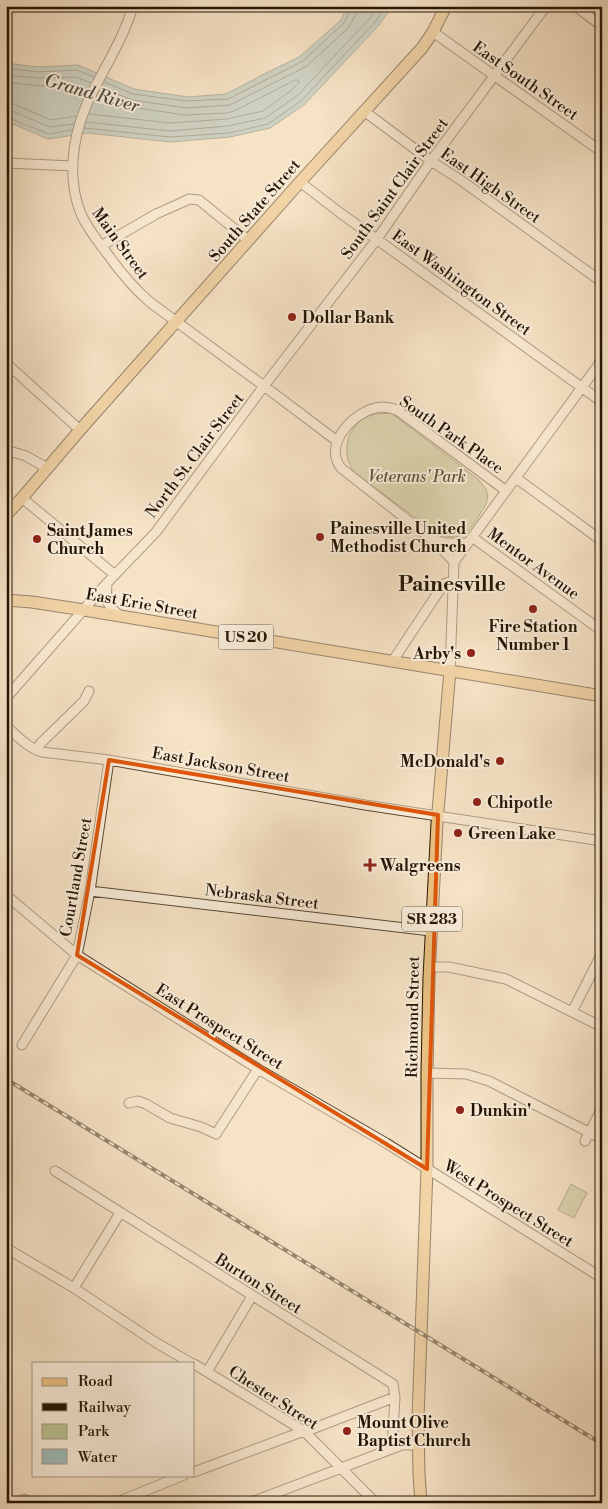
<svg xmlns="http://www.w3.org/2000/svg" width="608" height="1509" viewBox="0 0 608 1509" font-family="'Libre Bodoni',serif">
	<rect width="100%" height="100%" fill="#f5e2c5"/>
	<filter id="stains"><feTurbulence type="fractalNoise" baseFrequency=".004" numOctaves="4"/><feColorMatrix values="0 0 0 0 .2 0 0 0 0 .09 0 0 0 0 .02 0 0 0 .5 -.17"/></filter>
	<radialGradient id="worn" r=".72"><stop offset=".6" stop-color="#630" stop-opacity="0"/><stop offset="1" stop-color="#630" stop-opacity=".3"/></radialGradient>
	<path fill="#bcc395" stroke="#706c4c" d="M391,413L479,480C482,484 487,489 487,493C489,501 485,506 481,512C469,533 460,544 435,532L355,473C339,454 347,423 371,415C377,413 385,414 391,413Z
		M571,1184L587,1193L574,1218L558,1210Z"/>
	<path fill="#9ebcbc" stroke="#6e7972" d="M348,6H392L380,24L304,105L270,128L230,137L170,142L88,133L48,139L6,121V63L38,67L78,65L134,89L188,97L226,94L266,73L299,57L340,21Z"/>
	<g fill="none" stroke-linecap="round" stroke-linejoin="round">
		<path stroke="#626860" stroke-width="1" d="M6,68L38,72L77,70L94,77
			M6,75L38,78L76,77L91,83
			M6,82L38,86L74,84L88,90
			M104,82L133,94L187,101L228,99L303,61L343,24L351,10L352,6
			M101,87L132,100L186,108L230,105L307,66L348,28L357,13L358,6
			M6,103L14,104L51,120L76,116
			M6,110L12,111L50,127L74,124
			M89,114L170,123L227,119L263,111L292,90L299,82L298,80H295L234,111L227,113L185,115L131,107L98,94
			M6,117L49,134L72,130
			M86,122L170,131L228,126L265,118L297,96L371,17L378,6
			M84,128L170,137L229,133L268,124L301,101L376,21L386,6"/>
		<defs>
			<path id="minor" d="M133,6C122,43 101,72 86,106C72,140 67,179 81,214C87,228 97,240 106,252C120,272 132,287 151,303L264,386L337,441
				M575,6L602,26
				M433,32L602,152
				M364,111L431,161L462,181L602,282
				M6,163L73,166
				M300,182L339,212L602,402
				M101,246L156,214L183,202L189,199L199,200L248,240
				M6,363L80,430
				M6,450L26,456L47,468
				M516,478L549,502L602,541
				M22,498L115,575
				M472,537L602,631
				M436,540L445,543H467
				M454,562L433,540L341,468C322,443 356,409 381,407C387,407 392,408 397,410L505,490
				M107,583C106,602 105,603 120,616
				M392,662L441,588L446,583L453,581
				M450,670L454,562L602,360
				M6,698L107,583L156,532L264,386L377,239L431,161L546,6
				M6,726C17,736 28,748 42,752L109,760L365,805L602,841
				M36,750L41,743L84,701L89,691
				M90,891L431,931
				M6,895L77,955L258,1069L386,1143L602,1278
				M430,967H449L506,979L602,1027
				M572,1012L602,953
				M22,1045L77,955L90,891L109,760
				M427,1073L466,1074L489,1081L602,1139
				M129,1103L138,1101L146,1104L170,1118L201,1127L216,1134L258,1069
				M585,1141L602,1108
				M55,1171L393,1384L395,1397L392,1449
				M6,1248L74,1288L155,1342L191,1363
				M74,1288L120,1213
				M194,1364L304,1431L376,1503
				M207,1372L252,1296
				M194,1472L296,1434L312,1429L395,1397
				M24,1499L25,1503
				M115,1503L184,1475
				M249,1503L402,1445H418"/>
			<path id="major" d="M6,515L22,498L80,430L300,182L422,48L433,32L446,6
				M6,600L32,602L84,610L602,696
				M421,1503L419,1474L418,1418L427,1169V1073L429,977L437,823L450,670"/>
		</defs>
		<use href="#minor" stroke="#594834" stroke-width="11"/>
		<use href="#major" stroke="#251504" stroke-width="13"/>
		<use href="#minor" stroke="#f8ecd9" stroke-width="9"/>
		<use href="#major" stroke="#eac182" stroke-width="11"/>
		<defs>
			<path id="rail" d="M6,1079L602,1444"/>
		</defs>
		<use href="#rail" stroke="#251504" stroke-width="4"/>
		<use href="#rail" stroke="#f8ecd9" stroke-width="2" stroke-dasharray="5.5" stroke-linecap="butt"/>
	</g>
	<path d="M0 0H608V1509H0ZM109,760L438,815L427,1169L77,955Z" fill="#f5e2c5" fill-opacity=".55" fill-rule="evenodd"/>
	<path fill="none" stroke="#de560c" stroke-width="4" stroke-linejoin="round" d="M109,760L438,815L427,1169L77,955Z"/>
	<g fill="#8f2418" stroke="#f8ecd9" stroke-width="2">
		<circle cx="292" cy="317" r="5"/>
		<circle cx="320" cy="537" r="5"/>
		<circle cx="37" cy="539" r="5"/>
		<circle cx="533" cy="609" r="5"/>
		<circle cx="471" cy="653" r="5"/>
		<circle cx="500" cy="761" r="5"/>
		<circle cx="477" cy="802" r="5"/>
		<circle cx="458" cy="833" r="5"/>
		<path d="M367.5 857.5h5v5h5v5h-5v5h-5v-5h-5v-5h5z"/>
		<circle cx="460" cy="1110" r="5"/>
		<circle cx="347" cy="1431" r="5"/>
	</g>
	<g text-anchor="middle" stroke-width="4" stroke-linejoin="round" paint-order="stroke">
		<g fill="#f8ecd9" stroke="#645644" stroke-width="1">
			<rect x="218.5" y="624.5" width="55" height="25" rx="4"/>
			<rect x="402" y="906.5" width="60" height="25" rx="4"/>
		</g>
		<g font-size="15" font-weight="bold" fill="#251504">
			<text x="246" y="642">US 20</text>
			<text x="432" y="924">SR 283</text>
		</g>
		<g font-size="16" fill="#251504" stroke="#f8ecd9">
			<text transform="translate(526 80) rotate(35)" y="6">East South Street</text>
			<text transform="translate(491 185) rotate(35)" y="6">East High Street</text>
			<text transform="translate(394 188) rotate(-54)" y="6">South Saint Clair Street</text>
			<text transform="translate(254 210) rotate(-49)" y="6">South State Street</text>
			<text transform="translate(121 243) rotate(54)" y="6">Main Street</text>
			<text transform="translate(462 282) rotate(36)" y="6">East Washington Street</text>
			<text transform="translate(452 434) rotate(35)" y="6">South Park Place</text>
			<text transform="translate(194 455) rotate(-53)" y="6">North St. Clair Street</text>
			<text transform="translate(534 563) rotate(36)" y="6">Mentor Avenue</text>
			<text transform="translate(142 603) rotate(10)" y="6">East Erie Street</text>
			<text transform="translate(221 764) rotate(10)" y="6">East Jackson Street</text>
			<text transform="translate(75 877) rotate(-80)" y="6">Courtland Street</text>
			<text transform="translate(262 896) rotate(7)" y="6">Nebraska Street</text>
			<text transform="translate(412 1017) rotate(-89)" y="6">Richmond Street</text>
			<text transform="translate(220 1026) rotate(32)" y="6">East Prospect Street</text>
			<text transform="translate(509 1203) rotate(32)" y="6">West Prospect Street</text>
			<text transform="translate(259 1283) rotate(32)" y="6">Burton Street</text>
			<text transform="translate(274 1397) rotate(33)" y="6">Chester Street</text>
		</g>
		<g font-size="16" font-weight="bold" fill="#251504" stroke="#f8ecd9" text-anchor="start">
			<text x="302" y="323">Dollar Bank</text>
			<text x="330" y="534">Painesville United<tspan x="330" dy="18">Methodist Church</tspan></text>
			<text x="47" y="536">Saint James<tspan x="47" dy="18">Church</tspan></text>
			<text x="533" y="632" text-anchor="middle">Fire Station<tspan x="533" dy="18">Number 1</tspan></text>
			<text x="461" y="659" text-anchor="end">Arby's</text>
			<text x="490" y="767" text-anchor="end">McDonald's</text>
			<text x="487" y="808">Chipotle</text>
			<text x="468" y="839">Green Lake</text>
			<text x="380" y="871">Walgreens</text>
			<text x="470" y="1116">Dunkin'</text>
			<text x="357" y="1428">Mount Olive<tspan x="357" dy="18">Baptist Church</tspan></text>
		</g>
		<g font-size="16" font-style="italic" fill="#5a5237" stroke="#f8ecd9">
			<text x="417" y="482">Veterans' Park</text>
		</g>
		<g font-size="18" font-style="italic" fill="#4f4f44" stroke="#f8ecd9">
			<text transform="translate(92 93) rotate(16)" y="6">Grand River</text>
		</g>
		<g font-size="21" font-weight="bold" fill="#251504" stroke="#f8ecd9">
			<text x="452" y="591">Painesville</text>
		</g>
	</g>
	<rect width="608" height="1509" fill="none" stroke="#f5e2c5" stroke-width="25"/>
	<rect x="8" y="8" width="593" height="1494" fill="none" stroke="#251504" stroke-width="2.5"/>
	<rect x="12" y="12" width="583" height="1484" fill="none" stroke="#251504"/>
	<rect x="32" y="1362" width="162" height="115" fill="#f8ecd9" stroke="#a49684"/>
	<rect x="42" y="1378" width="25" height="8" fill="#eac182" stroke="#a49684"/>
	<text x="78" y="1386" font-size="15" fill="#251504">Road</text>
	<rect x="42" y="1403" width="25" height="8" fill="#251504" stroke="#a49684"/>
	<text x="78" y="1412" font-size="15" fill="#251504">Railway</text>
	<rect x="42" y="1424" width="25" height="15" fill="#bcc395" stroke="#a49684"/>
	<text x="78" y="1436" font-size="15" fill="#251504">Park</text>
	<rect x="42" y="1449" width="25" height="15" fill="#9ebcbc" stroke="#a49684"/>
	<text x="78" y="1462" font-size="15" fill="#251504">Water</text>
	<rect width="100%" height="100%" filter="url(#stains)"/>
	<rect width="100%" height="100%" fill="url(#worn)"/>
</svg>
